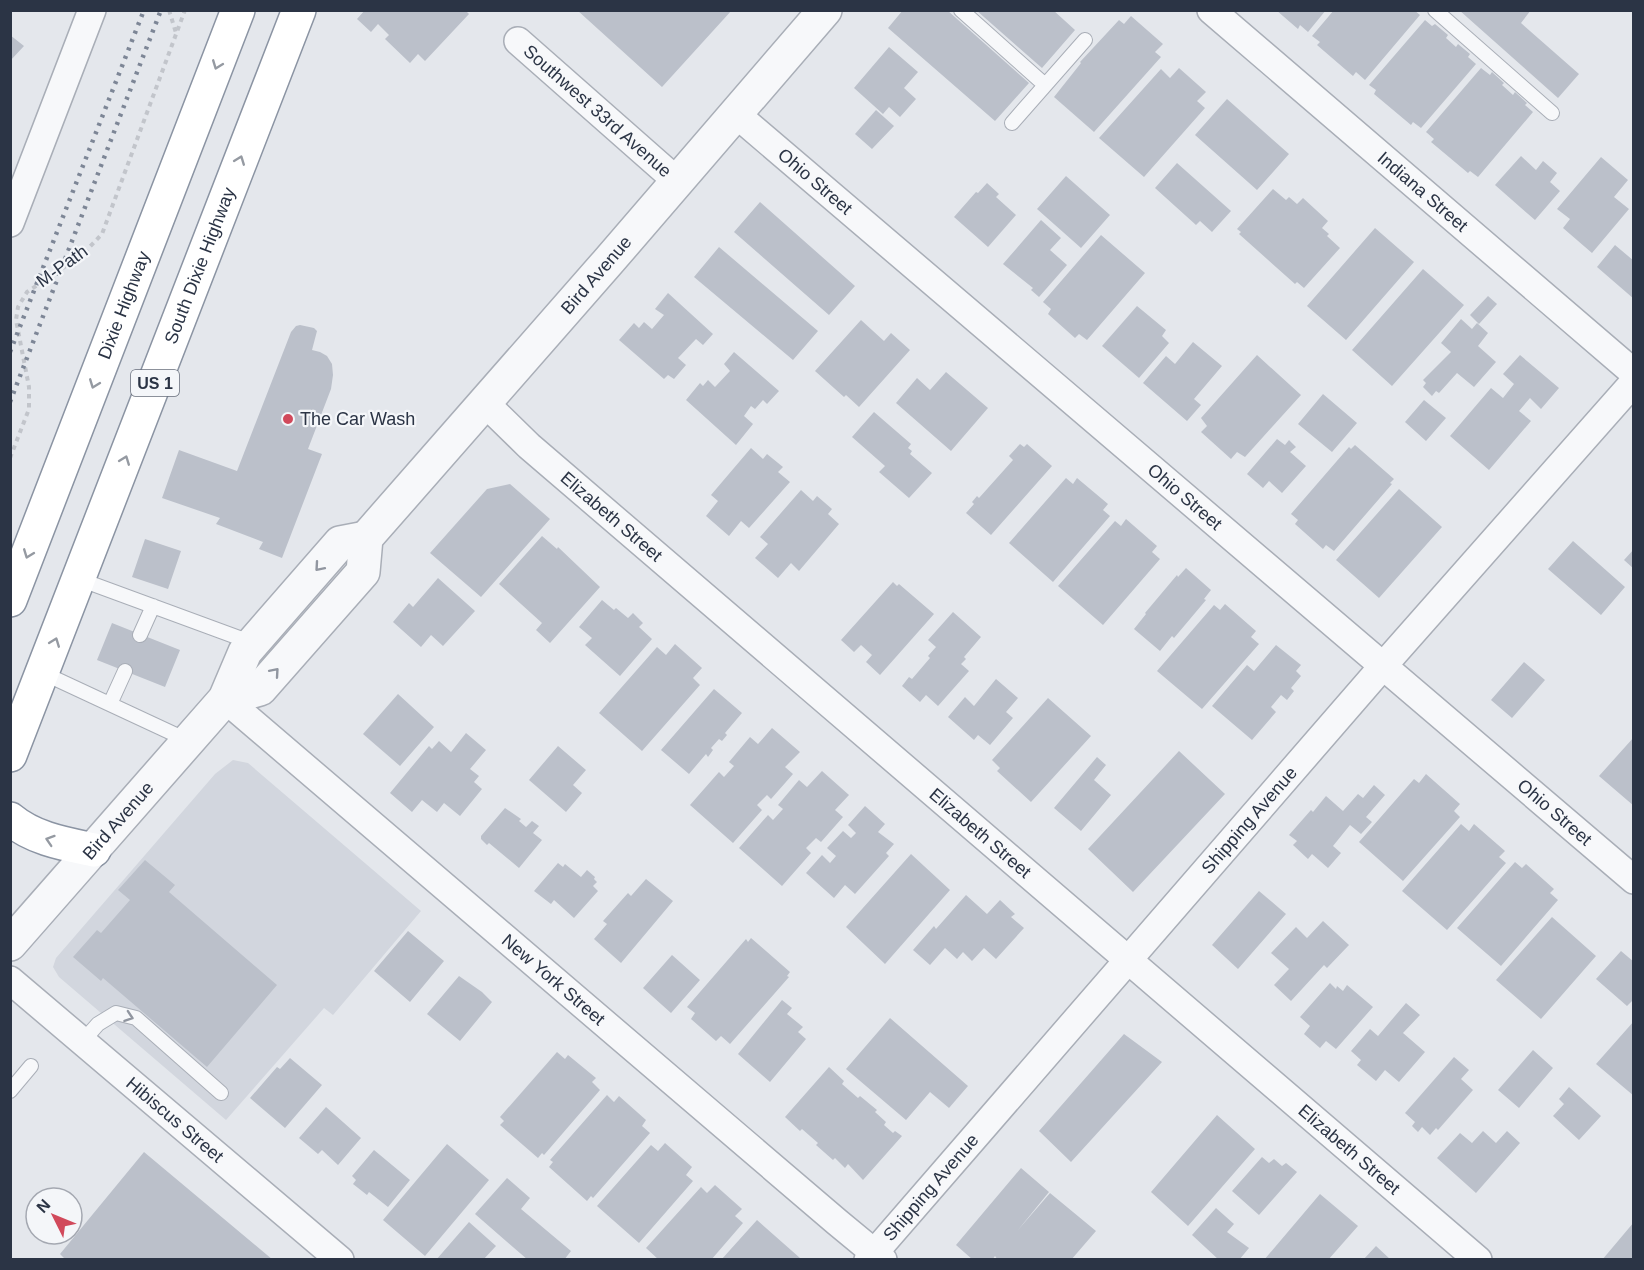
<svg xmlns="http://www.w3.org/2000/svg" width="1644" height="1270" viewBox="0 0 1644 1270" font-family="Arial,sans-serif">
	<rect width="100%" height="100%" fill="#e4e7ec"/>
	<path fill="#d2d6de" d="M233,760L248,763L421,911L333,1015L324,1008L226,1120L59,977L53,967L56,958L215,774Z"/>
	<path fill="#bbc0ca" d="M365,10H465L469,14L425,61L418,54L410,63L385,39L389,35L378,24L371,32L357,19Z
		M577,10H732L662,87Z
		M903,10H947L1029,83L995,121L888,28Z
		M976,10H1053L1075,30L1042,68Z
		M1276,10H1326L1308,32L1300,25L1298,29Z
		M1334,10H1414L1420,15L1365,80L1356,72L1353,76L1317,45L1320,42L1312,36Z
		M1459,10H1531L1521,23L1579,74L1558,98Z
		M1131,16L1163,44L1155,52L1161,57L1094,132L1054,97L1081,63L1080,62L1119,20L1124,24Z
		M1425,20L1432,26L1435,24L1448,35L1446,38L1456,47L1458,44L1470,54L1468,57L1476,64L1421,128L1413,122L1411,125L1374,94L1376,90L1369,85Z
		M10,35L24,46L10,61Z
		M889,47L918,72L904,88L916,99L900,117L889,107L883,114L854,88Z
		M1179,68L1206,92L1197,101L1205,108L1144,177L1099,138L1161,69L1170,78Z
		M1481,68L1490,75L1492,72L1504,83L1502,85L1513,95L1515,92L1527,103L1525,105L1533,112L1478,177L1470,171L1468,173L1431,142L1434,139L1426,132Z
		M1227,99L1289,154L1257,190L1195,135Z
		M876,110L894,126L872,149L855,134Z
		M1521,156L1536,170L1543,161L1557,173L1550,182L1560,191L1535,220L1495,185Z
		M1601,157L1628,180L1614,197L1629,209L1592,253L1563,228L1570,219L1557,209Z
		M1177,163L1231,211L1212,232L1200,221L1196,225L1155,188Z
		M1066,176L1110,215L1081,248L1037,209Z
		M987,183L999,194L996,197L1016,215L988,247L954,217L976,192L978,193Z
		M1273,189L1286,200L1289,197L1297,204L1303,198L1328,221L1322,228L1329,234L1327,236L1340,248L1304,288L1297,282L1295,284L1239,234L1241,232L1237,229Z
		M760,202L855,286L829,315L734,232Z
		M1041,220L1061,238L1050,250L1067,265L1039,297L1031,290L1033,288L1003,264Z
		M1375,228L1414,262L1346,340L1307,306Z
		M1101,235L1145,273L1087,340L1079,334L1075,338L1048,314L1051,309L1043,302Z
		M1615,245L1634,261V299L1597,267Z
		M719,247L818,331L793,360L694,277Z
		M1423,269L1464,305L1392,386L1352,350Z
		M668,293L713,334L703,345L696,339L678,358L686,365L674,379L668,375L664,379L619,340L634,323L639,328L644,322L652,329L664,315L655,309Z
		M1488,296L1497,304L1479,324L1470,315Z
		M1137,306L1166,330L1162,336L1169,343L1139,378L1102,346Z
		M1461,319L1472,329L1477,323L1488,333L1478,346L1496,362L1474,387L1457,373L1439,393L1436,391L1432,396L1423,387L1426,383L1423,380L1451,352L1441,343Z
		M861,320L884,341L891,333L910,350L859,407L846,395L844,397L815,371Z
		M300,325L314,328L317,331L312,350L320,352L327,356L332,364L333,375L331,389L308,449L322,454L282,558L259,549L263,542L216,524L220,518L162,498L179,450L237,471L291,332L296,326Z
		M1193,342L1222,366L1194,399L1201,405L1187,421L1143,383L1166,356L1175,364Z
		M734,352L779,391L767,404L763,400L755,409L751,406L744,416L753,424L736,445L686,400L700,383L703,386L708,380L715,387L730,371L724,364Z
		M1257,355L1301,395L1245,457L1237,452L1231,459L1201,432L1207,426L1201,418Z
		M1520,355L1559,388L1541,409L1530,398L1519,411L1531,421L1489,470L1450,436L1491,388L1503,398L1514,384L1503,374Z
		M946,372L988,408L951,451L896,403L917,378L930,390Z
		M1323,394L1357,423L1332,452L1298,424Z
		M1424,400L1446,418L1426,441L1405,422Z
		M874,412L911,444L908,448L912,451L910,454L932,473L909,498L879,472L885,466L852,437Z
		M1277,439L1285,445L1289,440L1296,447L1290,452L1306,466L1282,493L1269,481L1263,488L1247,474Z
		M1020,444L1024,447L1027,444L1052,466L991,535L966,513L974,504L972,502L977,496L979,498L1013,460L1009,456Z
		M1355,445L1394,479L1390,483L1392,484L1334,551L1326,545L1323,549L1295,524L1298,520L1291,514L1349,447L1351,449Z
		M751,448L763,459L767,454L783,467L778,472L790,482L749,528L741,521L729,536L706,516L718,501L711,495Z
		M1066,478L1073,484L1077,478L1108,504L1103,510L1110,516L1053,582L1009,543Z
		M510,484L550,519L481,597L430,553L487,489Z
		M1399,489L1442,527L1379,598L1336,560Z
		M801,490L813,501L817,496L832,509L828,514L839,524L799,571L791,563L778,578L755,558L768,544L760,537Z
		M1126,519L1157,546L1152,552L1160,559L1103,625L1058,586L1115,521L1121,526Z
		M542,536L557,549L558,547L600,587L550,643L536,630L542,623L499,584Z
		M145,539L181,551L168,589L132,577Z
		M1573,541L1625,587L1601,615L1548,569Z
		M1634,549V569L1624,560Z
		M1186,568L1211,590L1204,599L1206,600L1174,638L1172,636L1160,651L1134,629L1146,614L1145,613L1177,575L1178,577Z
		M438,578L475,611L443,646L431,635L421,647L393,622L409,603L413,607Z
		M893,582L897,586L899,584L934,614L880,675L866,662L872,655L861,645L854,652L841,640Z
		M602,600L614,610L616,608L628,618L633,613L643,623L639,627L652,639L620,676L585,645L592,638L579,627Z
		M1225,604L1256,631L1251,637L1259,644L1202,709L1157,671L1214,605L1220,610Z
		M953,612L981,637L964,657L966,659L961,664L969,671L938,706L926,695L920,702L902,686L909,677L912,679L930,658L928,656L936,647L928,640Z
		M112,623L180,650L165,687L97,660Z
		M675,644L702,668L693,678L700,685L642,751L599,713L657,647L666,655Z
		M1276,645L1301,665L1296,671L1301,676L1291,688L1294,691L1287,700L1281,695L1271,707L1276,712L1252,740L1212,706L1247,665L1254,671Z
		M1524,662L1545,680L1512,718L1491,700Z
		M996,679L1018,698L1006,712L1013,718L990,745L978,735L974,740L948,717L965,697L974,706Z
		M714,689L742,713L725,733L727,735L722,741L719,739L711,748L713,750L708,757L706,754L689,774L661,750Z
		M398,694L434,727L400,766L363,734Z
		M1048,698L1091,736L1031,802L997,771L1000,768L992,760Z
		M772,728L800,752L785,767L793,774L771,799L767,795L757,805L762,810L733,843L690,805L719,772L724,777L734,766L729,762L750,737L758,744Z
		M466,733L486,750L470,769L479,776L474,782L482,789L460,816L444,803L437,812L422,800L412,812L390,793L429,746L432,749L439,741L451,752Z
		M1634,737V806L1599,776Z
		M558,746L586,770L573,785L582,793L566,812L529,780Z
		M1179,751L1225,794L1133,892L1088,849Z
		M1097,757L1106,765L1094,780L1111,795L1081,831L1054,808Z
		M822,771L849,795L835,810L843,817L821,842L816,838L806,848L811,853L782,886L739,848L768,815L773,820L783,809L778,805L799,780L807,787Z
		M1426,774L1460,804L1454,811L1460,817L1403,881L1359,842L1414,779L1419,783Z
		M1374,785L1385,795L1366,817L1372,822L1361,834L1350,825L1333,846L1341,853L1328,868L1312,854L1308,859L1293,845L1297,841L1289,835L1311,810L1313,812L1326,796L1343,811L1358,794L1363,798Z
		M865,806L885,824L878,832L894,844L886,853L889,856L855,894L845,885L834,898L806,873L822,855L830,863L836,856L827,848L843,831L851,838L856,833L848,825Z
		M505,808L521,819L519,821L526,827L532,821L539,826L533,833L542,840L519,868L489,843L487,845L481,839V836Z
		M1461,824L1469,831L1474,824L1505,851L1499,857L1506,863L1447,930L1402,891Z
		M911,854L950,890L885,964L846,927Z
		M145,860L175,885L169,892L277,985L207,1067L103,978L101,981L73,957L97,930L101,933L130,900L118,890Z
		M1515,862L1522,868L1526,864L1554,889L1550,893L1558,900L1501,966L1457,928Z
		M558,863L563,867L565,864L581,877L587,870L595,877L594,879L597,882L593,886L598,891L574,918L554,900L551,904L534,891Z
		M646,879L673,901L621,963L594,939L607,924L603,921L628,893L631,896Z
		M1259,891L1286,914L1238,969L1212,945Z
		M966,895L987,914L1000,900L1015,914L1011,917L1024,928L996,959L984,948L972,961L963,952L957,959L945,948L930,965L913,950L934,926L936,929Z
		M1552,917L1596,956L1541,1019L1496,980Z
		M1323,921L1349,945L1327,968L1324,965L1291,1001L1274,985L1289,969L1271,953L1296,927L1307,938Z
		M408,931L444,961L410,1002L374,971Z
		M751,938L790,972L787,976L789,977L730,1044L721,1036L716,1041L691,1019L695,1013L687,1007L746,939L748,942Z
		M1621,951L1634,962V999L1627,1006L1596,979Z
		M672,955L700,980L671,1013L643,988Z
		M459,976L482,992L492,1002L460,1041L427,1014Z
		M1330,983L1336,989L1337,986L1343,991L1347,985L1373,1007L1336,1049L1326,1041L1320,1048L1304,1034L1310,1026L1300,1017Z
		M782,1000L792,1008L787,1014L803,1027L798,1032L806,1039L770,1082L738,1054Z
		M1406,1003L1420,1015L1403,1033L1425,1052L1399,1082L1385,1070L1376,1081L1357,1065L1361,1060L1351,1051L1370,1029L1378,1036Z
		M890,1018L968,1086L949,1108L930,1092L906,1120L846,1069Z
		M1634,1021V1096L1596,1064Z
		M1124,1034L1162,1062L1071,1162L1039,1131Z
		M1533,1050L1553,1068L1519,1108L1498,1090Z
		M557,1052L565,1059L568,1055L596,1078L592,1082L600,1090L544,1155L542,1153L538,1158L500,1125L504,1121L500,1117Z
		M1454,1057L1469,1070L1461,1079L1473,1090L1438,1130L1436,1128L1430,1135L1422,1127L1418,1132L1412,1126L1415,1122L1405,1113Z
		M290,1058L322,1085L285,1128L250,1098L277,1067L280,1069Z
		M829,1067L844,1081L842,1084L858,1098L860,1096L877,1110L875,1112L886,1122L884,1125L893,1133L895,1131L902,1136L863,1180L848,1164L845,1168L835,1158L833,1160L816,1145L818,1143L802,1129L800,1131L785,1117Z
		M1569,1087L1601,1116L1579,1140L1553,1116L1564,1104L1559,1099Z
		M607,1095L614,1102L619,1096L646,1120L642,1126L650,1133L593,1198L591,1196L587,1201L549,1167L553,1162L550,1160Z
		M326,1107L361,1138L338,1165L322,1150L318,1154L299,1138Z
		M1217,1115L1255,1149L1188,1226L1151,1192Z
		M1483,1131L1496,1143L1507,1131L1520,1143L1476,1193L1437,1158L1460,1133L1472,1143Z
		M665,1143L692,1167L686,1175L693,1181L639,1243L597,1206L651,1145L658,1151Z
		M447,1144L489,1180L425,1256L383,1220Z
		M374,1150L410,1180L388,1207L369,1192L367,1195L353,1184L356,1180L352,1176Z
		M144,1152L273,1260H66L60,1254Z
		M1262,1157L1269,1163L1274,1159L1282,1166L1286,1163L1297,1172L1259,1215L1232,1191Z
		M1021,1168L1049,1192L1018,1230L1050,1193L1096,1231L1071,1260H998L995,1256L992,1260H973L956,1245Z
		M507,1178L530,1198L521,1209L571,1251L564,1260H528L475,1214Z
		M715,1185L742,1209L735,1216L743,1223L711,1260H659L646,1248L701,1187L707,1193Z
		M1320,1194L1358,1226L1328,1260H1264Z
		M1216,1208L1234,1224L1227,1232L1249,1248L1239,1260H1219L1192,1235Z
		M757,1220L800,1258L798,1260H721Z
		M469,1222L496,1246L483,1260H436Z
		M1634,1222V1260H1602Z
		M1376,1246L1391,1260H1363Z"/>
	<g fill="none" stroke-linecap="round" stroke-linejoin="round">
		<defs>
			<path id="service" d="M961,10L1045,85
				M1435,10L1552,113
				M1012,123L1085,40
				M79,579L253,643
				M140,635L153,606
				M43,673L189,741
				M110,704L125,671
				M82,1042L98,1024L116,1013L136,1018L221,1093
				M10,1091L31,1066"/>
			<g id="minor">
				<path id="s1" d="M1211,10L1634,373"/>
				<path id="s2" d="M518,41L678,182"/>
				<path id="s3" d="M736,114L1634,880"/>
				<path d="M10,223L92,10"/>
				<path id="s4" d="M485,403L529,446L1478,1260"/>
				<path id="s5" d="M225,699L837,1222L883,1260"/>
				<path id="s6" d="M10,980L340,1260"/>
				<path id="s7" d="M868,1260L1383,666L1634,382"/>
			</g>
			<g id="tertiary">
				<path id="s8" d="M225,699L260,689L363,572L366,538L607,263L825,10"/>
				<path id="s9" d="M10,944L225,699L245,652L340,543L366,538"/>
			</g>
			<g id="trunk">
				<path id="s10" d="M10,600L238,10"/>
				<path id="s11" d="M10,755L299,10"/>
				<path d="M10,819C34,839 65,844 94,850"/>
			</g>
		</defs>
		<use href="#service" stroke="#a9aeb7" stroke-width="16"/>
		<use href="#minor" stroke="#a9aeb7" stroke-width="30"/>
		<use href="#tertiary" stroke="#a9aeb7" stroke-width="36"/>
		<use href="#trunk" stroke="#8b94a3" stroke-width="36"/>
		<path stroke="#c2c5cb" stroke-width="4" stroke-dasharray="4.5 4.5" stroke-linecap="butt" d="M169,10L176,33
			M10,458L29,409V387L16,320L18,307L27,292L81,256L102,234L185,10"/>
		<use href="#service" stroke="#f7f8fa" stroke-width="14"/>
		<use href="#minor" stroke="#f7f8fa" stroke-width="27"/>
		<use href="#tertiary" stroke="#f7f8fa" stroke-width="33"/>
		<use href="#trunk" stroke="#fff" stroke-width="33"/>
		<path stroke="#7d8696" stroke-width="4.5" stroke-dasharray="3 6" stroke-linecap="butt" d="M10,352L144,10
			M10,402L161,10"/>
	</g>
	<defs><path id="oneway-chevron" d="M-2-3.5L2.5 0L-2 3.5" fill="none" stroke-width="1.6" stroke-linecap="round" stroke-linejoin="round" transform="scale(1.5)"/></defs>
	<g stroke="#959aa2">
		<use href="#oneway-chevron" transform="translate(217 65) rotate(111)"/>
		<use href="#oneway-chevron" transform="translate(240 160) rotate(-69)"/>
		<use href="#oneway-chevron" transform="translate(94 384) rotate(111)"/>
		<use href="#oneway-chevron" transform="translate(125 460) rotate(-69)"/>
		<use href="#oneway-chevron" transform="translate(28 554) rotate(111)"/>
		<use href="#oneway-chevron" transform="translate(55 642) rotate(-69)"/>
		<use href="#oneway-chevron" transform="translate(50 840) rotate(-162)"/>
	</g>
	<g stroke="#9196a0">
		<use href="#oneway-chevron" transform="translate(319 567) rotate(131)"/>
		<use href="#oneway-chevron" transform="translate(275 672) rotate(-49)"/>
		<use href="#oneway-chevron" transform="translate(129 1017) rotate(19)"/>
	</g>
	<circle fill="#d1495b" stroke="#f4f6f9" stroke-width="2" cx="288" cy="419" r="6"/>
	<g text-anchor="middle" stroke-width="4.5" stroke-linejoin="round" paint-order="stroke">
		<rect fill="#f4f6f9" stroke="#676e7b" stroke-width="1.5" x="131" y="370" width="48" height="26" rx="4.5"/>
		<g font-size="16" font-weight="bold" fill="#2b3445">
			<text x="155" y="389">US 1</text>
		</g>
		<g font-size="18" fill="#2b3445" stroke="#f4f6f9">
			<text dy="6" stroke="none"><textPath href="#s2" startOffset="106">Southwest 33rd Avenue</textPath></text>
			<text dy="6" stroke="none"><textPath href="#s3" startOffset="104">Ohio Street</textPath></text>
			<text dy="6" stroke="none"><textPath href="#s1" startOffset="279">Indiana Street</textPath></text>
			<text dy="6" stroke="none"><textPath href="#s11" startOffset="525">South Dixie Highway</textPath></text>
			<text transform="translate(62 266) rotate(-36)" y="6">M-Path</text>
			<text dy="6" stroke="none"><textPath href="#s8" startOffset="576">Bird Avenue</textPath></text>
			<text dy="6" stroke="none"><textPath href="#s10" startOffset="316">Dixie Highway</textPath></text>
			<text dy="6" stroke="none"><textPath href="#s3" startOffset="590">Ohio Street</textPath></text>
			<text dy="6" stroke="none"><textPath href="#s4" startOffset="170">Elizabeth Street</textPath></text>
			<text dy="6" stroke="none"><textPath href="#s3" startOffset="1076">Ohio Street</textPath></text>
			<text dy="6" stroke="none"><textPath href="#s7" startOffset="582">Shipping Avenue</textPath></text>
			<text dy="6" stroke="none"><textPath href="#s9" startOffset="164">Bird Avenue</textPath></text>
			<text dy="6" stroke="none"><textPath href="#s4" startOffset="656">Elizabeth Street</textPath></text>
			<text dy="6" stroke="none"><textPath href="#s5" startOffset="432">New York Street</textPath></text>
			<text dy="6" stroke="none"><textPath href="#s6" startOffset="216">Hibiscus Street</textPath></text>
			<text dy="6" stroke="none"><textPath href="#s4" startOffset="1142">Elizabeth Street</textPath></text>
			<text dy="6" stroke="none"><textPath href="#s7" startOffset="96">Shipping Avenue</textPath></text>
		</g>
		<g font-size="18" fill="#2b3445" stroke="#f4f6f9" text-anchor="start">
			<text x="300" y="425">The Car Wash</text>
		</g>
	</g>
	<rect width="1644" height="1270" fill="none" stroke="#2b3445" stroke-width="24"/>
	<g transform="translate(54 1216) rotate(313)"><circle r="28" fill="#f4f6f9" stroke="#a4a8b1" stroke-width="1.5"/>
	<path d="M0-4.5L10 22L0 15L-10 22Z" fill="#d1495b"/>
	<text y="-9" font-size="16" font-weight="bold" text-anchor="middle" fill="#2b3445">N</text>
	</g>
</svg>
